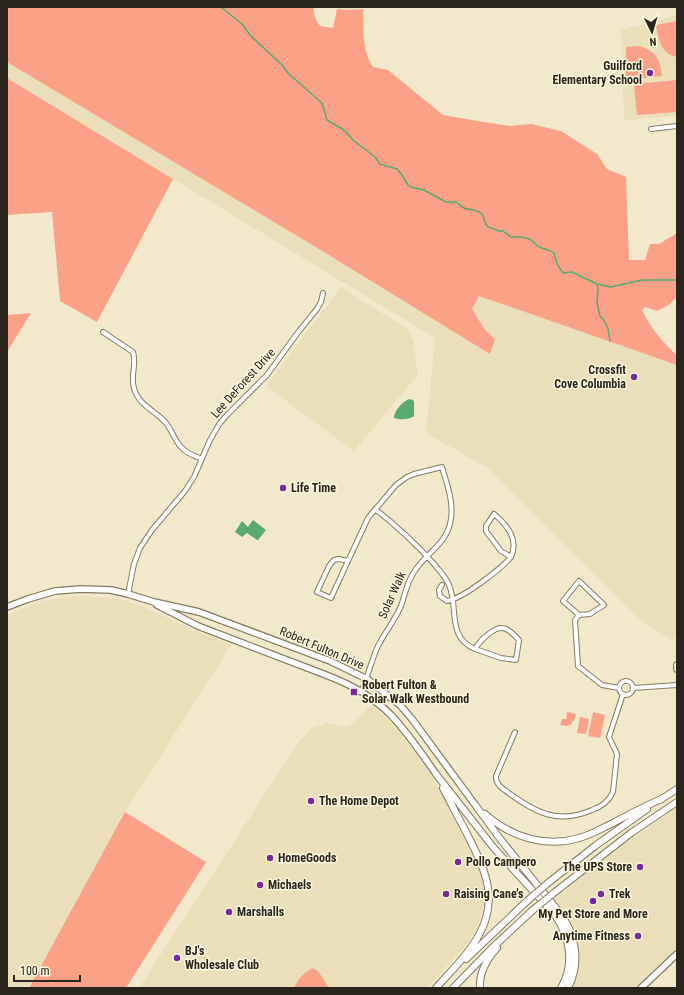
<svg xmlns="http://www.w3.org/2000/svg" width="684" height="995" viewBox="0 0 684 995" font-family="'Roboto Condensed',sans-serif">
	<rect width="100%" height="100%" fill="#f2e9cb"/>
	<path fill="#eadfb9" d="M326,7H370L349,10Z
		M677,15V116L624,120L621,30Z
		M7,57L440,282L677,365V630L673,641L643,622L488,468L426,433L435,338L7,78Z
		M341,287L407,329L413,340L418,375L354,451L266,386Z
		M81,596L119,599L140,605L196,631L231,645L125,812L29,988H7V615L42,601L65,597Z
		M372,704L388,719L400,732L433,778L480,867L485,891L484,906L479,924L468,943L427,988H139L298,743L313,727L328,723L347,727L358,719Z
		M677,808V948L641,981L635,988H573L578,970L579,952L577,938L566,915L554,900L603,859Z"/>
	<path fill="#fba187" d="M7,7H313L315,18L320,26L333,28L337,9L349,10L363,9C363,26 362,52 373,67L388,70L443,115L478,121L510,126L531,124L561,131L597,154L607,169L626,177L629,260H645L650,244H659L677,233V297L667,306L657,311L645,307L642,310C650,328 663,342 677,356V365L479,296L472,309L485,330L495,339L490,354L324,252L7,62Z
		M677,21V57C661,54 658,39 656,25Z
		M639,46C656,51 660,59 662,76L631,79L626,76V47Z
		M7,78L173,179L97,322L60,301L52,212L7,215Z
		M677,80V112L637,115L634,84Z
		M31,313L7,352V315Z
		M567,712L576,714L574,721H572V724L567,726L560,725L562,719H566Z
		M593,712L605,715L600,738L588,736Z
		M580,717L589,719L586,734L577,733Z
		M125,812L206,862L126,988H29Z
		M313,968L318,971L329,988H294C299,978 303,973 313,968Z"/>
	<path fill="#57ab6c" d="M409,399L413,400L414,402V416C409,420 400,420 394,418C394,411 402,402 409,399Z
		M253,520L266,530L258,540H257L247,533L242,537L235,532L242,521L248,527Z"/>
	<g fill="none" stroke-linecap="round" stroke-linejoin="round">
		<path stroke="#57ab6c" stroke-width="1.5" d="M221,7L242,24L250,35L282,65L288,73L322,103L327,120L344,130L353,140L375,157L380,164L397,169L402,175L408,185L411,187L424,190L446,202H456C459,204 461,207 464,208C470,210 476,209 482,214C485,218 484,223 487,226C490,229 496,229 499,231H503L511,237H521L530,239L539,247L551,251L554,253L557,264L563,273L572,272L597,284L611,287L642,280H677
			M597,284L598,289L597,303L600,316L603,319L608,328L610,341"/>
		<defs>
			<path id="street" d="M651,129L677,126
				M103,332L133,352C137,364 130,376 134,388C138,405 156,411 166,423C173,432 175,442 183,449C188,454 195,456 202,459
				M375,509C397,526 416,544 435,565C440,572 446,577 449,585C459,607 446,637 475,649C479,642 483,638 490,633C502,623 509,629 519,640L516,660L501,658L475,649
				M348,561L331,598L317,592L329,566L334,560L339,559L348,561L368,518L396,485L407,477L414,474L442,467C447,485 455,504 450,524C445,545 425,554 414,572C407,582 405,595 401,606C395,620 385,632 378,646C371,661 368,677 361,692
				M442,585L439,590L440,596L447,601C462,599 501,569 511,557L501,551L486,531V526L494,514C507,525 519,539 511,557
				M128,594L134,564L140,548L152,530L185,491L194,477L210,440L220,423L227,415L267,375L299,331L317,309L321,302L323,293
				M579,615L563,601L579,581L604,605L590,614L579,615L575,620L578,666L602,685L619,688
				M619 688a7 7 0 1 1 14 0a7 7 0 1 1-14 0Z
				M633,688L677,685
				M515,732L496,776C495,785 504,789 510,794C538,814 559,824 592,810C601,807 609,801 613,792L617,754L609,737L623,694"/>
			<path id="secondary" d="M157,605L198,626L326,675C350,684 373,697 391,715C408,733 422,754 436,774
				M7,607L28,599L55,591L81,589L111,590L128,594L154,602L199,612L330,661L367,679L400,705L412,719L476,806
				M677,665V669
				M641,988L677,954"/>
			<path id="primary" d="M436,774L493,847L555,915C570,937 575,964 561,988
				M660,800L677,789
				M476,806L501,840L559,912C576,934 581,962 568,988
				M485,814C511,837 545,848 579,838C591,835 602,828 613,823C629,814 646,806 663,798
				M548,883L595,846L647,809
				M555,892L631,833L677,802
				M466,959L527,901
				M436,988C451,971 469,954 480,933C499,897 484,867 467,834C459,819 451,803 443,788
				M453,988L492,948L534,909
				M480,988C479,973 487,959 497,948"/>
		</defs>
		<use href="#street" stroke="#847c61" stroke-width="6"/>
		<use href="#secondary" stroke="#847c61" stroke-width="8"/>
		<use href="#primary" stroke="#847c61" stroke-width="8"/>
		<use href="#street" stroke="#fff" stroke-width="4"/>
		<use href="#secondary" stroke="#fff" stroke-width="5.5"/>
		<use href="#primary" stroke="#fff" stroke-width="6"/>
		<defs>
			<path id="primary-bridge" d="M527,901L548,883
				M534,909L555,892"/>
		</defs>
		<use href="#primary-bridge" stroke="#847c61" stroke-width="8" stroke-linecap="butt"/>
		<use href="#primary-bridge" stroke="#fff" stroke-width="6"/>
	</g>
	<g fill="#772a9b" stroke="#fef7de" stroke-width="1.5">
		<circle cx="650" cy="73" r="4"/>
		<circle cx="634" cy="377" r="4"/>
		<circle cx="283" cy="488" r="4"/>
		<rect x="350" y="688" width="8" height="8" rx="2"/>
		<circle cx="311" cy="801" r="4"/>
		<circle cx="270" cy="858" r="4"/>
		<circle cx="458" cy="862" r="4"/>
		<circle cx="640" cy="867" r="4"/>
		<circle cx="260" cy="885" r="4"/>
		<circle cx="446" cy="894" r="4"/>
		<circle cx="601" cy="894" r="4"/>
		<circle cx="593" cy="901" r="4"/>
		<circle cx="229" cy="912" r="4"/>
		<circle cx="638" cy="936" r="4"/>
		<circle cx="177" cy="958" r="4"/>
	</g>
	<g text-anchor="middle" stroke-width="3" stroke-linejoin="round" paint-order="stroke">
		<g font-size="12" font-weight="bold" fill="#29251a" stroke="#fef7de" text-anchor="start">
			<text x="642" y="70" text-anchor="end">Guilford<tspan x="642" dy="14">Elementary School</tspan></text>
			<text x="626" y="374" text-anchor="end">Crossfit<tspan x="626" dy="14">Cove Columbia</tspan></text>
			<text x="291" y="492">Life Time</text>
			<text x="362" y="689">Robert Fulton &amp;<tspan x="362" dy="14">Solar Walk Westbound</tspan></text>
			<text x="319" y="805">The Home Depot</text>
			<text x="278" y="862">HomeGoods</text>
			<text x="466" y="866">Pollo Campero</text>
			<text x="632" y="871" text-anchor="end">The UPS Store</text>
			<text x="268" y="889">Michaels</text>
			<text x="454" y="898">Raising Cane's</text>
			<text x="609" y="898">Trek</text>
			<text x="237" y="916">Marshalls</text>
			<text x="593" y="918" text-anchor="middle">My Pet Store and More</text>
			<text x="630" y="940" text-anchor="end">Anytime Fitness</text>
			<text x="185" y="955">BJ's<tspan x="185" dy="14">Wholesale Club</tspan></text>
		</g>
		<g font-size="12" fill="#29251a" stroke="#fef7de">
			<text transform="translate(243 383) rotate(-48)" y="4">Lee DeForest Drive</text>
			<text transform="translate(392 595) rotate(-66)" y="4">Solar Walk</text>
			<text transform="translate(322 648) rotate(23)" y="4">Robert Fulton Drive</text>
		</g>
	</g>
	<rect width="684" height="995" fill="none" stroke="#29251a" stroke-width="16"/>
	<g transform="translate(652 32) rotate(175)" stroke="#fef7de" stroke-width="3" paint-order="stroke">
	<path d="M0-3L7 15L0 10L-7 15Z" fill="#29251a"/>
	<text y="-6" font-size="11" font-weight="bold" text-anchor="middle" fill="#29251a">N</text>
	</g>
	<path d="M14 975v6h66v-6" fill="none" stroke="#29251a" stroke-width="2"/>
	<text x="20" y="975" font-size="12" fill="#29251a" stroke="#fef7de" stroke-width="3" paint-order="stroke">100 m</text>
</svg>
